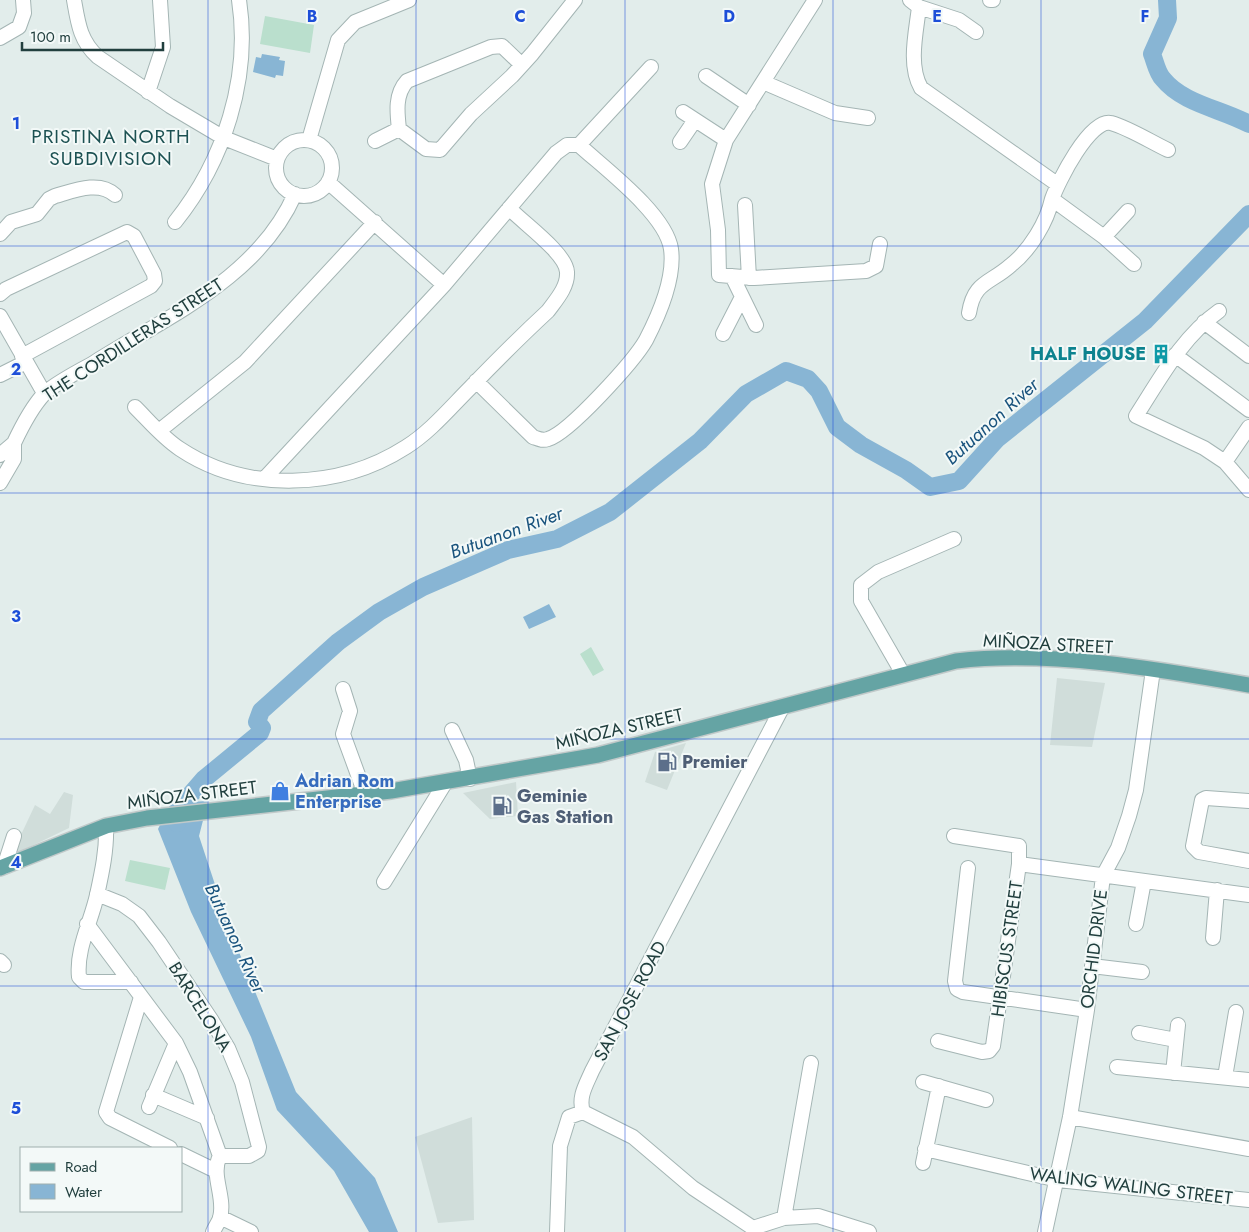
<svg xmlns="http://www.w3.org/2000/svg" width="1249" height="1232" viewBox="0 0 1249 1232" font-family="Jost,sans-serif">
	<rect width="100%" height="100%" fill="#e2edeb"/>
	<path fill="#d0ddda" d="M1057,678L1105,683L1092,747L1050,745Z
		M686,743L667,790L645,782L655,752Z
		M516,782L518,816L490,819L463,793Z
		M64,792L73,795L69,828L11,856L35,805L50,814Z
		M472,1117L474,1220L438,1223L415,1137Z"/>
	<path fill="#badfcd" d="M265,16L314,25L310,53L260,44Z
		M591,647L604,670L593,676L580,654Z
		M130,860L170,868L165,890L125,881Z"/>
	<path fill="#88b5d4" d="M262,54L280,57L279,60L285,61L283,76L276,75L275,78L253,72L256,57L261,58Z
		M549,604L556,617L529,629L523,617Z
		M208,801L199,836L230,930L296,1092L375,1178L398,1232H369L334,1171L277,1110L251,1037L191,912L158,829L171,803Z"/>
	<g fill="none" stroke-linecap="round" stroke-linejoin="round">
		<path stroke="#88b5d4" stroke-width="18" d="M1167,0L1168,18L1152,54C1155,61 1157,73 1163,79C1183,104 1222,109 1249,124
			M177,823L185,801L204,779L260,733L262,728L257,722L261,711L338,642L379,612L423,587L508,550L557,539L610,512L700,441L746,394L786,371L808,379L819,391L837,427L861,445L906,470L930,487L959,481L997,439L1145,321L1249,214"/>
		<defs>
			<path id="minor" d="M74,0C78,23 80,41 98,57L170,106L224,138L277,159
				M815,0L726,140L712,184L718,230L719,275L754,278L866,271L876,266L880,244
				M910,0L919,7C916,33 908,65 921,88L1057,184
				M990,0H993
				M919,7L959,20L976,32
				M0,38L19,27L24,13L23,0
				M522,65L502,46L491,47L407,81C395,94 397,112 399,129L426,149L440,150L471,114L512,76L532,54L575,0
				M706,76L749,105
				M763,82L835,113L868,118
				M148,92L163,47L160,0
				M683,112L726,140
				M309,140L338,40L355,22L409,0
				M276 168a28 28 0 1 1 56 0a28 28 0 1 1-56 0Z
				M375,141L399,129
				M680,142L695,120
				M579,145L651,67
				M328,182L444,285
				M745,205L749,278
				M175,222C224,161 251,78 239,0
				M0,234L11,222L37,214L49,199L55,196C73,191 99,180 115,195
				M1104,237L1128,211
				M1134,264L1104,237L1052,199C1058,182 1090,118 1111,123C1129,128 1151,142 1168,150
				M732,276L756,325
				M0,294L6,289L127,232L134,236L154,274L155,281L151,286L22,356
				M1219,311C1182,337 1160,379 1136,416L1204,448L1225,462L1249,490
				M969,313C974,281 990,284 1011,265C1030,250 1047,222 1052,199
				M0,316L44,393
				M1204,322L1249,356
				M723,334L742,297
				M1175,355L1249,410
				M0,375L26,362
				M135,407C149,421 163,438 180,449C246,493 339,490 406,447C430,432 450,408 470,388C495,362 521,336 548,311C556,300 568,287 567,272C566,253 523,223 509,208
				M159,431L245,362L375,222
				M14,443C22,426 31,408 44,394C55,383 80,371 95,362C168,316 258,278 295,194
				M0,455L14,443V459L0,483
				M1225,462L1249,427
				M264,479L444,285L556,153L567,145H579C604,168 666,214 671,249C675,278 659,315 646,340C634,361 569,433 548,439C542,441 539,439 533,437L476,381
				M903,674L861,601V585L878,572L954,539
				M343,689L350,711L343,734L365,794
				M452,730L466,760L470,779
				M1249,801L1206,798L1202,800L1193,846L1199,852L1249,861
				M106,826C107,849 102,872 97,895C91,922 76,949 79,977L84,982H131
				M1019,864L1249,895
				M4,867L14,836
				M968,868L955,981L957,989L963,992L1087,1010
				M384,882L445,783
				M97,894L122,904L139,916L159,942L212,1021L228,1048L242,1082L259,1147L258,1151L249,1156H220
				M87,924L176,1043L190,1072L220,1156C210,1175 226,1197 220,1218C219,1222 215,1227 213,1232
				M1136,924L1144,881
				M1213,938L1217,890
				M0,961L4,965
				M1092,966L1142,972
				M141,997L106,1112L110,1118L170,1148
				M1139,1033L1176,1040
				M938,1041L982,1052L989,1051L993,1046L1019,864V846L954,836
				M1117,1067L1249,1080
				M1173,1073L1178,1025
				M1225,1077L1236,1012
				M923,1082L986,1100
				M153,1095L207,1118
				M149,1107L176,1043
				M1070,1117L1249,1149
				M925,1149L1058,1180L1249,1200
				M181,1154L216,1171
				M923,1163L939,1086
				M220,1217L251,1232
				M784,1218L811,1063
				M753,1228L693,1188L633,1137L583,1112C578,1097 586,1085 592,1071L782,708
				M753,1228L784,1218L818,1216L869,1232
				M557,1232L560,1146L569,1117L583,1112
				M1045,1232L1070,1117L1087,1010L1103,876L1118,848L1129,816L1136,790L1153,670"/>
			<path id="major" d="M0,868L106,826L147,818L391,791L598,755L956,661C1048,650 1158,669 1249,685"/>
		</defs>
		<use href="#minor" stroke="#a4b5b4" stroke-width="16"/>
		<use href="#major" stroke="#c1c9c9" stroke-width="18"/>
		<use href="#minor" stroke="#fff" stroke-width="14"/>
		<use href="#major" stroke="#65a4a4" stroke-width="15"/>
	</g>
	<path fill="none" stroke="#1d4ed8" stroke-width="1" stroke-opacity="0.55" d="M208,0V1232M416,0V1232M625,0V1232M833,0V1232M1041,0V1232M0,246H1249M0,493H1249M0,739H1249M0,986H1249"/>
	<defs>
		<symbol id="building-bare" viewBox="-9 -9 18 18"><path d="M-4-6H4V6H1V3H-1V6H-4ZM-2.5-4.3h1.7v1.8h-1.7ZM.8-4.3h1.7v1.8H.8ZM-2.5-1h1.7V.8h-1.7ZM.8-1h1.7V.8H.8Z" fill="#0f9aa8" stroke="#f3f9f8" stroke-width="2.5" paint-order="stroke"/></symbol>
		<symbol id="fuel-bare" viewBox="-9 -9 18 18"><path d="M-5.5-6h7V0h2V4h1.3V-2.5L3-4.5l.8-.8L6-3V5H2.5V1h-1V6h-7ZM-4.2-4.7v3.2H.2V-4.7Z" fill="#5c6f8a" stroke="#f3f9f8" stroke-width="2.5" paint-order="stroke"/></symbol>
		<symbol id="shop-bare" viewBox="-9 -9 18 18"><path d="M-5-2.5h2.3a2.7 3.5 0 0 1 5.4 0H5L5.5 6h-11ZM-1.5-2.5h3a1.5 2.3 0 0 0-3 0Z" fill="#3f7fe0" stroke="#f3f9f8" stroke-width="2.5" paint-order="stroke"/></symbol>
	</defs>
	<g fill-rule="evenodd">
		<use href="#building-bare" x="1147" y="340" width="28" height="28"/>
		<use href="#fuel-bare" x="653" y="748" width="28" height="28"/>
		<use href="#shop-bare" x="266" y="777" width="28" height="28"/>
		<use href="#fuel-bare" x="488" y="792" width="28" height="28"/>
	</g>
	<g text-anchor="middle" stroke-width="4" stroke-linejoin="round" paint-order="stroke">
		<g font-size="18" fill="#213f3e" stroke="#f3f9f8">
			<text transform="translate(133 340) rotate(-33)" y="6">THE CORDILLERAS STREET</text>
			<text transform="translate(1048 644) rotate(3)" y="6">MIÑOZA STREET</text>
			<text transform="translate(619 729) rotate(-13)" y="6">MIÑOZA STREET</text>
			<text transform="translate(192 795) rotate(-7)" y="6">MIÑOZA STREET</text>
			<text transform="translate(1007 949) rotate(-82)" y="6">HIBISCUS STREET</text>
			<text transform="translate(1094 949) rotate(-83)" y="6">ORCHID DRIVE</text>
			<text transform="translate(630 1001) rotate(-62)" y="6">SAN JOSE ROAD</text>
			<text transform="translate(200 1007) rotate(58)" y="6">BARCELONA</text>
			<text transform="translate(1131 1186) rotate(7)" y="6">WALING WALING STREET</text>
		</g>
		<g font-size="18" font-weight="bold" fill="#0d838f" stroke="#f3f9f8" text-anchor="end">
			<text x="1146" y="360">HALF HOUSE</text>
		</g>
		<g font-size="18" font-weight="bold" fill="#4e5e75" stroke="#f3f9f8" text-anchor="start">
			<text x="682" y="768">Premier</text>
			<text x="517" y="802">Geminie<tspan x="517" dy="21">Gas Station</tspan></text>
		</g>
		<g font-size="18" font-weight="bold" fill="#366cbe" stroke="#f3f9f8" text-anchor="start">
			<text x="295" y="787">Adrian Rom<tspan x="295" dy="21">Enterprise</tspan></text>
		</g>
		<g font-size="19" letter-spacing="1" fill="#1c5152" stroke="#f3f9f8">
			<text x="111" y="143">PRISTINA NORTH<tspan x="111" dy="22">SUBDIVISION</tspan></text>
		</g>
		<g font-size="19" font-style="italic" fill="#19537d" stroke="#f3f9f8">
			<text transform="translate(991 421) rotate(-42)" y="7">Butuanon River</text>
			<text transform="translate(506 532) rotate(-20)" y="7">Butuanon River</text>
			<text transform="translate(236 938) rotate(65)" y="7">Butuanon River</text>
		</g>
	</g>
	<g font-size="16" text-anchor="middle" font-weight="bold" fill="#1d4ed8" stroke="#f3f9f8" stroke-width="4" stroke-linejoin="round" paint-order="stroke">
		<text x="312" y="22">B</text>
		<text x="520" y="22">C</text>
		<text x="729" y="22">D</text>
		<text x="937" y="22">E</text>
		<text x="1145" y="22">F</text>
		<text x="16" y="129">1</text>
		<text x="16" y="375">2</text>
		<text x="16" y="622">3</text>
		<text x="16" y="868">4</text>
		<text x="16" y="1114">5</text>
	</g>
	<rect x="20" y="1147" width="162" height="65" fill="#f3f9f8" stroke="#9fafae"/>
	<rect x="30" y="1163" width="25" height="8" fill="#65a4a4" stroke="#9fafae"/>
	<text x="65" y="1172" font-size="15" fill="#213f3e">Road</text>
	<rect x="30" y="1184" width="25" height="15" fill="#88b5d4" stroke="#9fafae"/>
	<text x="65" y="1197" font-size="15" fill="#213f3e">Water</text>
	<path d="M22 42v8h141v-8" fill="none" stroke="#213f3e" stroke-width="2.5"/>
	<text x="30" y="42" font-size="15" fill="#213f3e" stroke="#f3f9f8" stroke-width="4" paint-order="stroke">100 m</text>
</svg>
